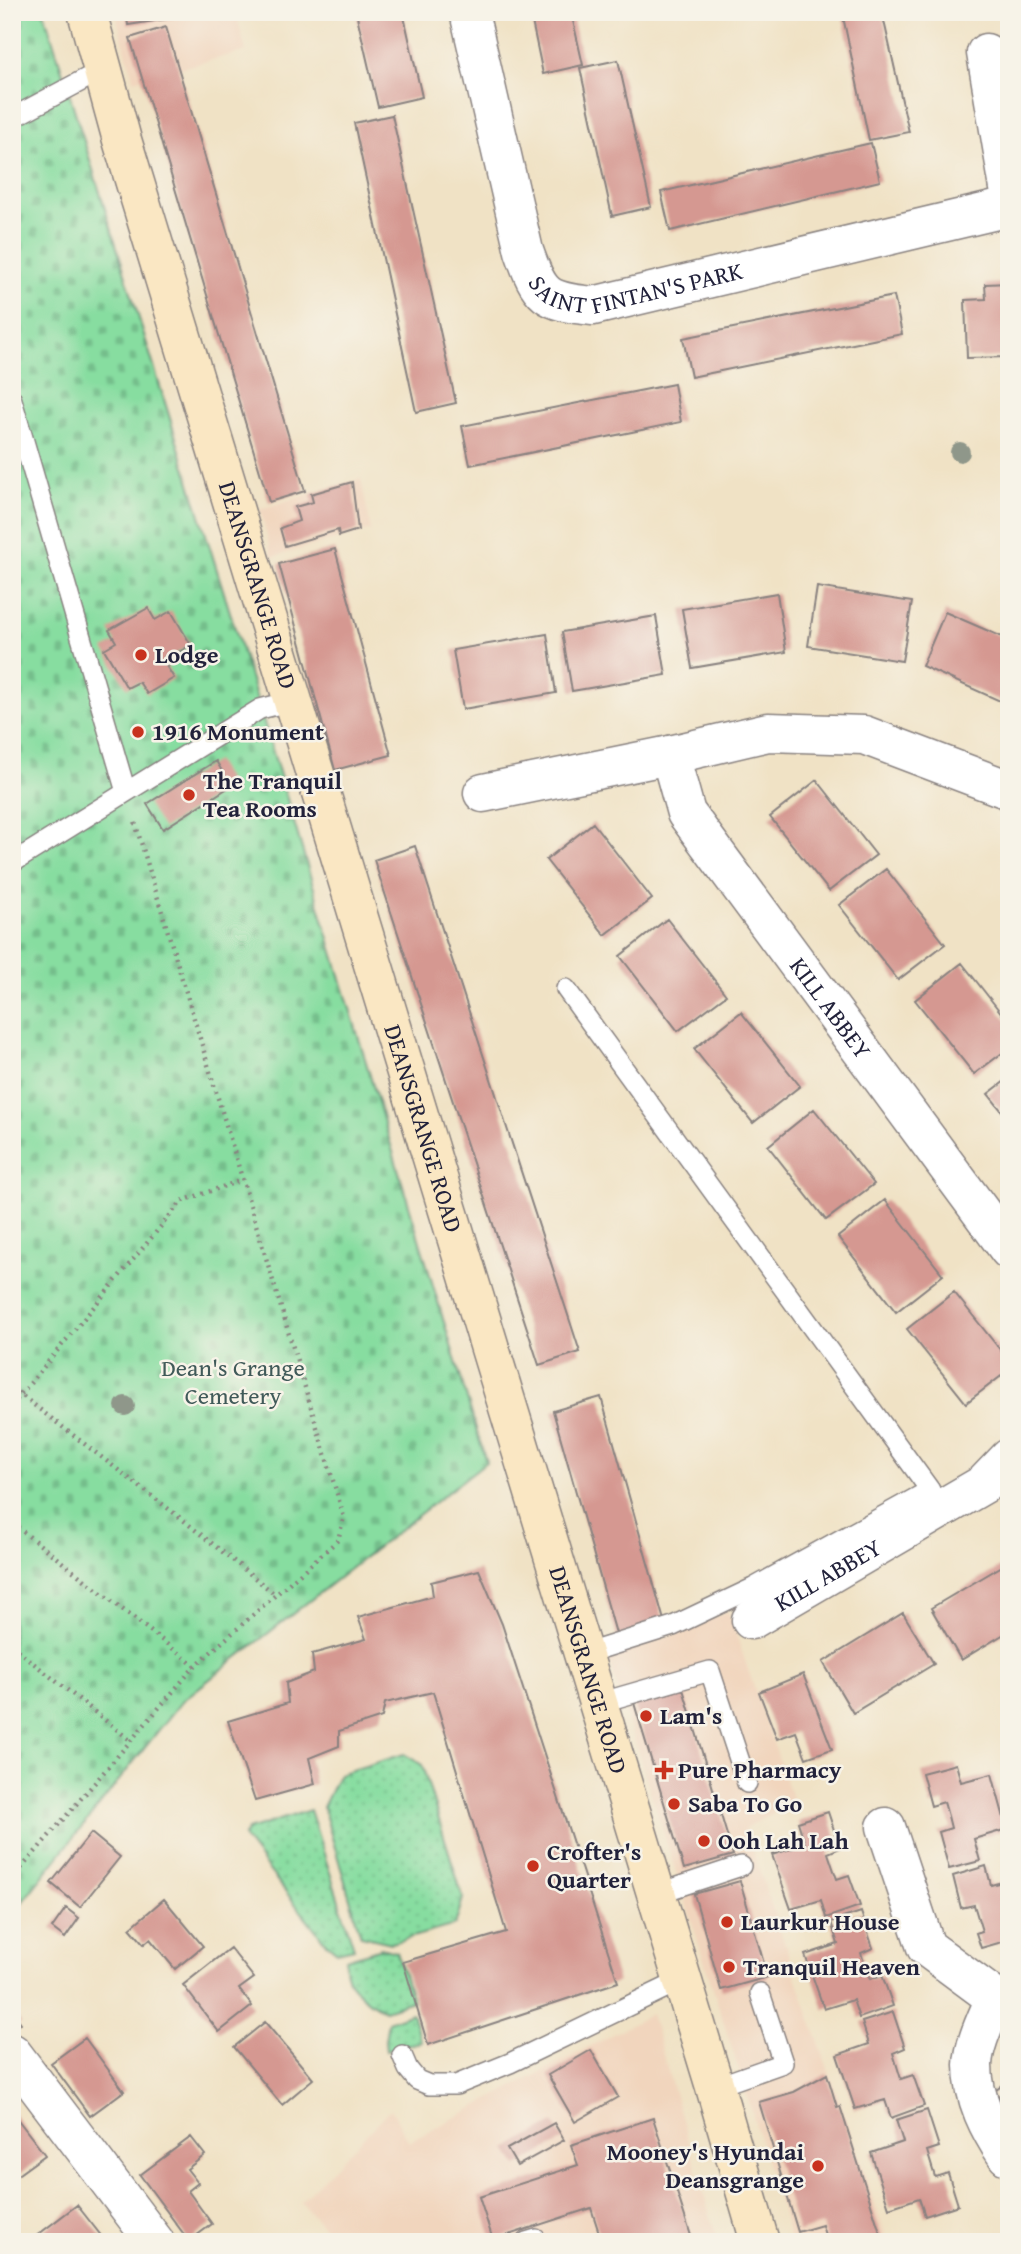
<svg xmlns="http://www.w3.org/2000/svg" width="1021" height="2254" viewBox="0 0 1021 2254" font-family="'Gentium Book Plus',serif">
	<defs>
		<pattern id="grass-dots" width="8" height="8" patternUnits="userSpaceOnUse" patternTransform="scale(1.75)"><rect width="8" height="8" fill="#87dda0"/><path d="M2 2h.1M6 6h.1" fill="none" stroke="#74bd8b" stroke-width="1.8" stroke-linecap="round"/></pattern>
		<pattern id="cemetery-stones" width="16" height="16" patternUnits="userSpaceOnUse" patternTransform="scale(1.75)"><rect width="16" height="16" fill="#87dda0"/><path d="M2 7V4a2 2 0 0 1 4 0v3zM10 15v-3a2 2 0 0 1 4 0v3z" fill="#74bd8b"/></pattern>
	</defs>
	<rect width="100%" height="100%" fill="#f7f3e8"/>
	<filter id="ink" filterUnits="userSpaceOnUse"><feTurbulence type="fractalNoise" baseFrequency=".0143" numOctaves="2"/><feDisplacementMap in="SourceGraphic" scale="14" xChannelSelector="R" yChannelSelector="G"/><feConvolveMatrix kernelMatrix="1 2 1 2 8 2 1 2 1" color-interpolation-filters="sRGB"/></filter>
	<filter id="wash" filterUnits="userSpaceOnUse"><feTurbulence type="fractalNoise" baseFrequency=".00686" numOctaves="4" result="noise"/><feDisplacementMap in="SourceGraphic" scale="28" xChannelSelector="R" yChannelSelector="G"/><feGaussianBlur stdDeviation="1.57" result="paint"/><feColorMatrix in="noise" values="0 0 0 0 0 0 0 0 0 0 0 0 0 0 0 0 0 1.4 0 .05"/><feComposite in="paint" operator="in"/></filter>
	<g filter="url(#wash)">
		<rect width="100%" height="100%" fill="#f0e2c5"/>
		<path fill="#f1d5bd" d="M115,12H264V15L238,21L246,51L134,80Z
			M361,479L371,530L272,557L260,509Z
			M728,1611L793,1801L745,1829L888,2242H791L747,2096L608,1657L677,1634Z
			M651,2014L718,2242H338L300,2202L391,2109L409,2142Z"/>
		<path fill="url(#grass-dots)" stroke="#54806e" stroke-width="2" d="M404,1754L422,1765L463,1898L455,1925L391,1943L361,1936L323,1807L339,1774Z
			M310,1810L354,1948L337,1952L326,1943L243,1837L248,1830Z
			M381,1948L397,1952L412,2001L385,2010C367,2003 339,1980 346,1959Z
			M412,2013L421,2042L386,2051L385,2040L388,2022Z"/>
		<path fill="url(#cemetery-stones)" stroke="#54806e" stroke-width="2" d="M12,12H44L260,709L486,1462L182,1701L12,1915Z"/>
		<g id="blocks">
			<path fill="#d59891" d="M126,12H200V14L128,25Z
				M356,12H403L422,97L378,107Z
				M530,12H571L583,65L543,74Z
				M842,12H882L909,132L869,140Z
				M166,27L305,491L269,502L130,38Z
				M618,60L651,207L612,216L580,68Z
				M392,115L456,403L416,412L354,123Z
				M871,143L880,181L670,231L661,192Z
				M1009,283V357L967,358L965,300L986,299L985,284Z
				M894,296L902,334L691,377L683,338Z
				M674,384L681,422L470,465L462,426Z
				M352,482L358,530L339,536L338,530L285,546L280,528L299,521L295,507L313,502L311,494Z
				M335,549L391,755L335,770L279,564Z
				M817,587L912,602L902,661L808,646Z
				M777,593L786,652L692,668L682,609Z
				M148,608L155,620L171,611L191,645L163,661L174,678L147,694L139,682L127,688L104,649L116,642L109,630Z
				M945,612L1009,640V705L922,666Z
				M656,616L666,675L572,691L562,632Z
				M547,634L556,693L463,709L453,650Z
				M216,761L231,786L163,829L147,804Z
				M817,780L876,855L829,891L770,817Z
				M593,823L652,899L605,935L546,860Z
				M415,846L580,1352L539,1365L374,860Z
				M886,869L945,944L898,980L839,905Z
				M667,919L726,995L678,1031L620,956Z
				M962,963L1009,1023V1048L974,1074L915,1000Z
				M741,1012L800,1086L753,1123L694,1049Z
				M1009,1078V1120L988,1094Z
				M814,1109L874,1184L826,1220L768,1146Z
				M885,1200L943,1275L896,1312L838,1237Z
				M954,1292L1009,1361V1370L966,1403L907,1329Z
				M601,1397L665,1624L617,1637L553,1411Z
				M1009,1562V1631L961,1660L931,1608Z
				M479,1570L502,1624L618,1982L428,2045L403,1962L506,1932L433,1692L385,1703L382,1717L339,1731V1746L309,1758L315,1784L255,1801L228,1721L288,1703L286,1683L314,1672L312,1654L366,1639L358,1617L433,1596L431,1582Z
				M903,1613L934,1664L853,1713L823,1662Z
				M803,1674L832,1749L806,1758L796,1732L777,1739L759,1692Z
				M683,1689L733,1855L684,1869L634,1703Z
				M956,1764L961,1782L992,1774L1007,1829L974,1839L980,1861L949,1869L939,1832L951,1828L948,1816L944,1802L931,1806L922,1773Z
				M828,1812L840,1848L828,1853L832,1865L837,1879L849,1875L860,1906L826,1918L821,1900L791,1909L772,1855L805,1844L798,1822Z
				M91,1833L120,1857L80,1907L51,1883Z
				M986,1866L991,1885L1009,1880V1940L981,1948L976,1933L982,1931L974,1905L961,1908L953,1876Z
				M740,1881L768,1977L721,1990L694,1894Z
				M164,1899L203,1946L175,1969L150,1939L144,1944L130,1928Z
				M66,1908L79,1918L65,1938L52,1928Z
				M861,1912L873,1948L861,1953L865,1965L870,1979L882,1975L893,2006L859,2018L853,2000L824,2009L805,1955L838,1944L831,1922Z
				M230,1948L254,1978L239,1989L252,2006L219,2032L183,1985Z
				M12,2011L21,2023L12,2029Z
				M893,2012L905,2048L893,2053L901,2079L913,2075L924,2106L891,2118L885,2100L855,2109L837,2055L869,2044L862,2022Z
				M265,2022L313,2079L282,2105L234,2047Z
				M85,2038L124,2091L90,2116L51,2063Z
				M591,2050L618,2097L575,2122L548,2075Z
				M827,2074L837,2107L840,2106L883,2242H827L822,2225L798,2232L759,2102L794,2092Z
				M1009,2080V2110L995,2091Z
				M927,2110L939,2147L927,2151L935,2177L948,2173L958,2205L925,2216L919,2198L889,2208L871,2153L903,2142L896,2120Z
				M12,2112L45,2155L12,2179Z
				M653,2118L693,2242H602L591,2208L493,2240L479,2197L578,2165L571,2145Z
				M554,2123L564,2140L517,2166L507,2149Z
				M191,2137L205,2155L187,2169L198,2183L188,2191L212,2224L189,2241L140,2175Z
				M77,2205L106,2242H38L35,2237Z"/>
		</g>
	</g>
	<g filter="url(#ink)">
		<use href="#blocks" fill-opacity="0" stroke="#898280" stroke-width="2"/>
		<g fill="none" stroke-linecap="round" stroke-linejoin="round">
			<defs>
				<path id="service" d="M12,118L102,70
					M12,400L126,792
					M12,863L260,709L292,701
					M566,989L930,1490L753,1588L673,1626L584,1654
					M599,1703L710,1671L747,1783
					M656,1894L741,1866
					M402,2055L408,2069L417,2080L429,2085H456L510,2063L682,1980
					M715,2087L783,2063L760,1993
					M526,2242L536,2239L538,2242"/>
				<g id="minor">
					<path id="s1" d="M469,12L524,251C540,297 545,301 593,306L1009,207"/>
					<path d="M986,53L1009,188"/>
					<path id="s2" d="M670,755L686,813L1009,1250"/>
					<path d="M483,793L670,755L768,732L864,735L1009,790"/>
					<path id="s3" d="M751,1620L984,1484L1009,1458"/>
					<path d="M886,1827L926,1947L995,1998C987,2018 974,2043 973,2065C973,2099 989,2129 1007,2156"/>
					<path d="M12,2053L155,2242"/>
				</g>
				<g id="secondary">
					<path id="s4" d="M87,12L122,140L715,2087L760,2242"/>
				</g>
			</defs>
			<use href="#service" stroke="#898280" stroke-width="22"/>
			<use href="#minor" stroke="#898280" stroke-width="41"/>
			<use href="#secondary" stroke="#898280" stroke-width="41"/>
			<path stroke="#898280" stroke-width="4.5" stroke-dasharray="2 5" stroke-linecap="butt" d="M12,1388L183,1520L276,1595
				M12,1405L182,1201L242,1180
				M12,1523L195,1666
				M12,1646L130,1740
				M12,1879L195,1666L338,1540L344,1517L134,819"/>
			<use href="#service" stroke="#fff" stroke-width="19"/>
			<use href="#minor" stroke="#fff" stroke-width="38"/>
			<use href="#secondary" stroke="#fae7c3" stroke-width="38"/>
		</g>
		<g fill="#8f978a">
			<circle cx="960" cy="452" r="10"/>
			<circle cx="125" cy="1406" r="10"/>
		</g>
	</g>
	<g fill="#c8321e" stroke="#f7f3e8" stroke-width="2.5">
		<circle cx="141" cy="655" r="7"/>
		<circle cx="138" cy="732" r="7"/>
		<circle cx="189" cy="795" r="7"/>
		<circle cx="646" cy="1716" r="7"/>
		<path d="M660.5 1759.5h7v7h7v7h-7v7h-7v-7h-7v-7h7z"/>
		<circle cx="674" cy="1804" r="7"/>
		<circle cx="704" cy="1841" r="7"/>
		<circle cx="533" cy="1866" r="7"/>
		<circle cx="727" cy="1922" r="7"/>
		<circle cx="729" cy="1967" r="7"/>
		<circle cx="818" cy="2166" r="7"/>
	</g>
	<g text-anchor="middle" stroke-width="5" stroke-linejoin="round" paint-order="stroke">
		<g font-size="24" fill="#22223b" stroke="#f7f3e8">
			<text dy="8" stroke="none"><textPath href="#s1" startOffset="385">SAINT FINTAN'S PARK</textPath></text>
			<text dy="8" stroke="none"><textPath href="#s4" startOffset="598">DEANSGRANGE ROAD</textPath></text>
			<text dy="8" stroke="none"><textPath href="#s2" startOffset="303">KILL ABBEY</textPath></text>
			<text dy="8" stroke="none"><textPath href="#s4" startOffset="1166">DEANSGRANGE ROAD</textPath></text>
			<text dy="8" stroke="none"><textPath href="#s3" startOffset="89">KILL ABBEY</textPath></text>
			<text dy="8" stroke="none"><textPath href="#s4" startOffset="1732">DEANSGRANGE ROAD</textPath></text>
		</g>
		<g font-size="24" font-weight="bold" fill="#22223b" stroke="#f7f3e8" text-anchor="start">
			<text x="155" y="663">Lodge</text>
			<text x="152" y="740">1916 Monument</text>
			<text x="203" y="789">The Tranquil<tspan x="203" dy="28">Tea Rooms</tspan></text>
			<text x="660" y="1724">Lam's</text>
			<text x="678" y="1778">Pure Pharmacy</text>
			<text x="688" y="1812">Saba To Go</text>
			<text x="718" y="1849">Ooh Lah Lah</text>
			<text x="547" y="1860">Crofter's<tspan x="547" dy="28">Quarter</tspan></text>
			<text x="741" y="1930">Laurkur House</text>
			<text x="743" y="1975">Tranquil Heaven</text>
			<text x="804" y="2160" text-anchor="end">Mooney's Hyundai<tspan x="804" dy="28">Deansgrange</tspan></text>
		</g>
		<g font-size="24" fill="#405a59" stroke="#f7f3e8">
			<text x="233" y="1376">Dean's Grange<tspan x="233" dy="28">Cemetery</tspan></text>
		</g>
	</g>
	<rect width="1021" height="2254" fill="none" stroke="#f7f3e8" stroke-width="42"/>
</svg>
